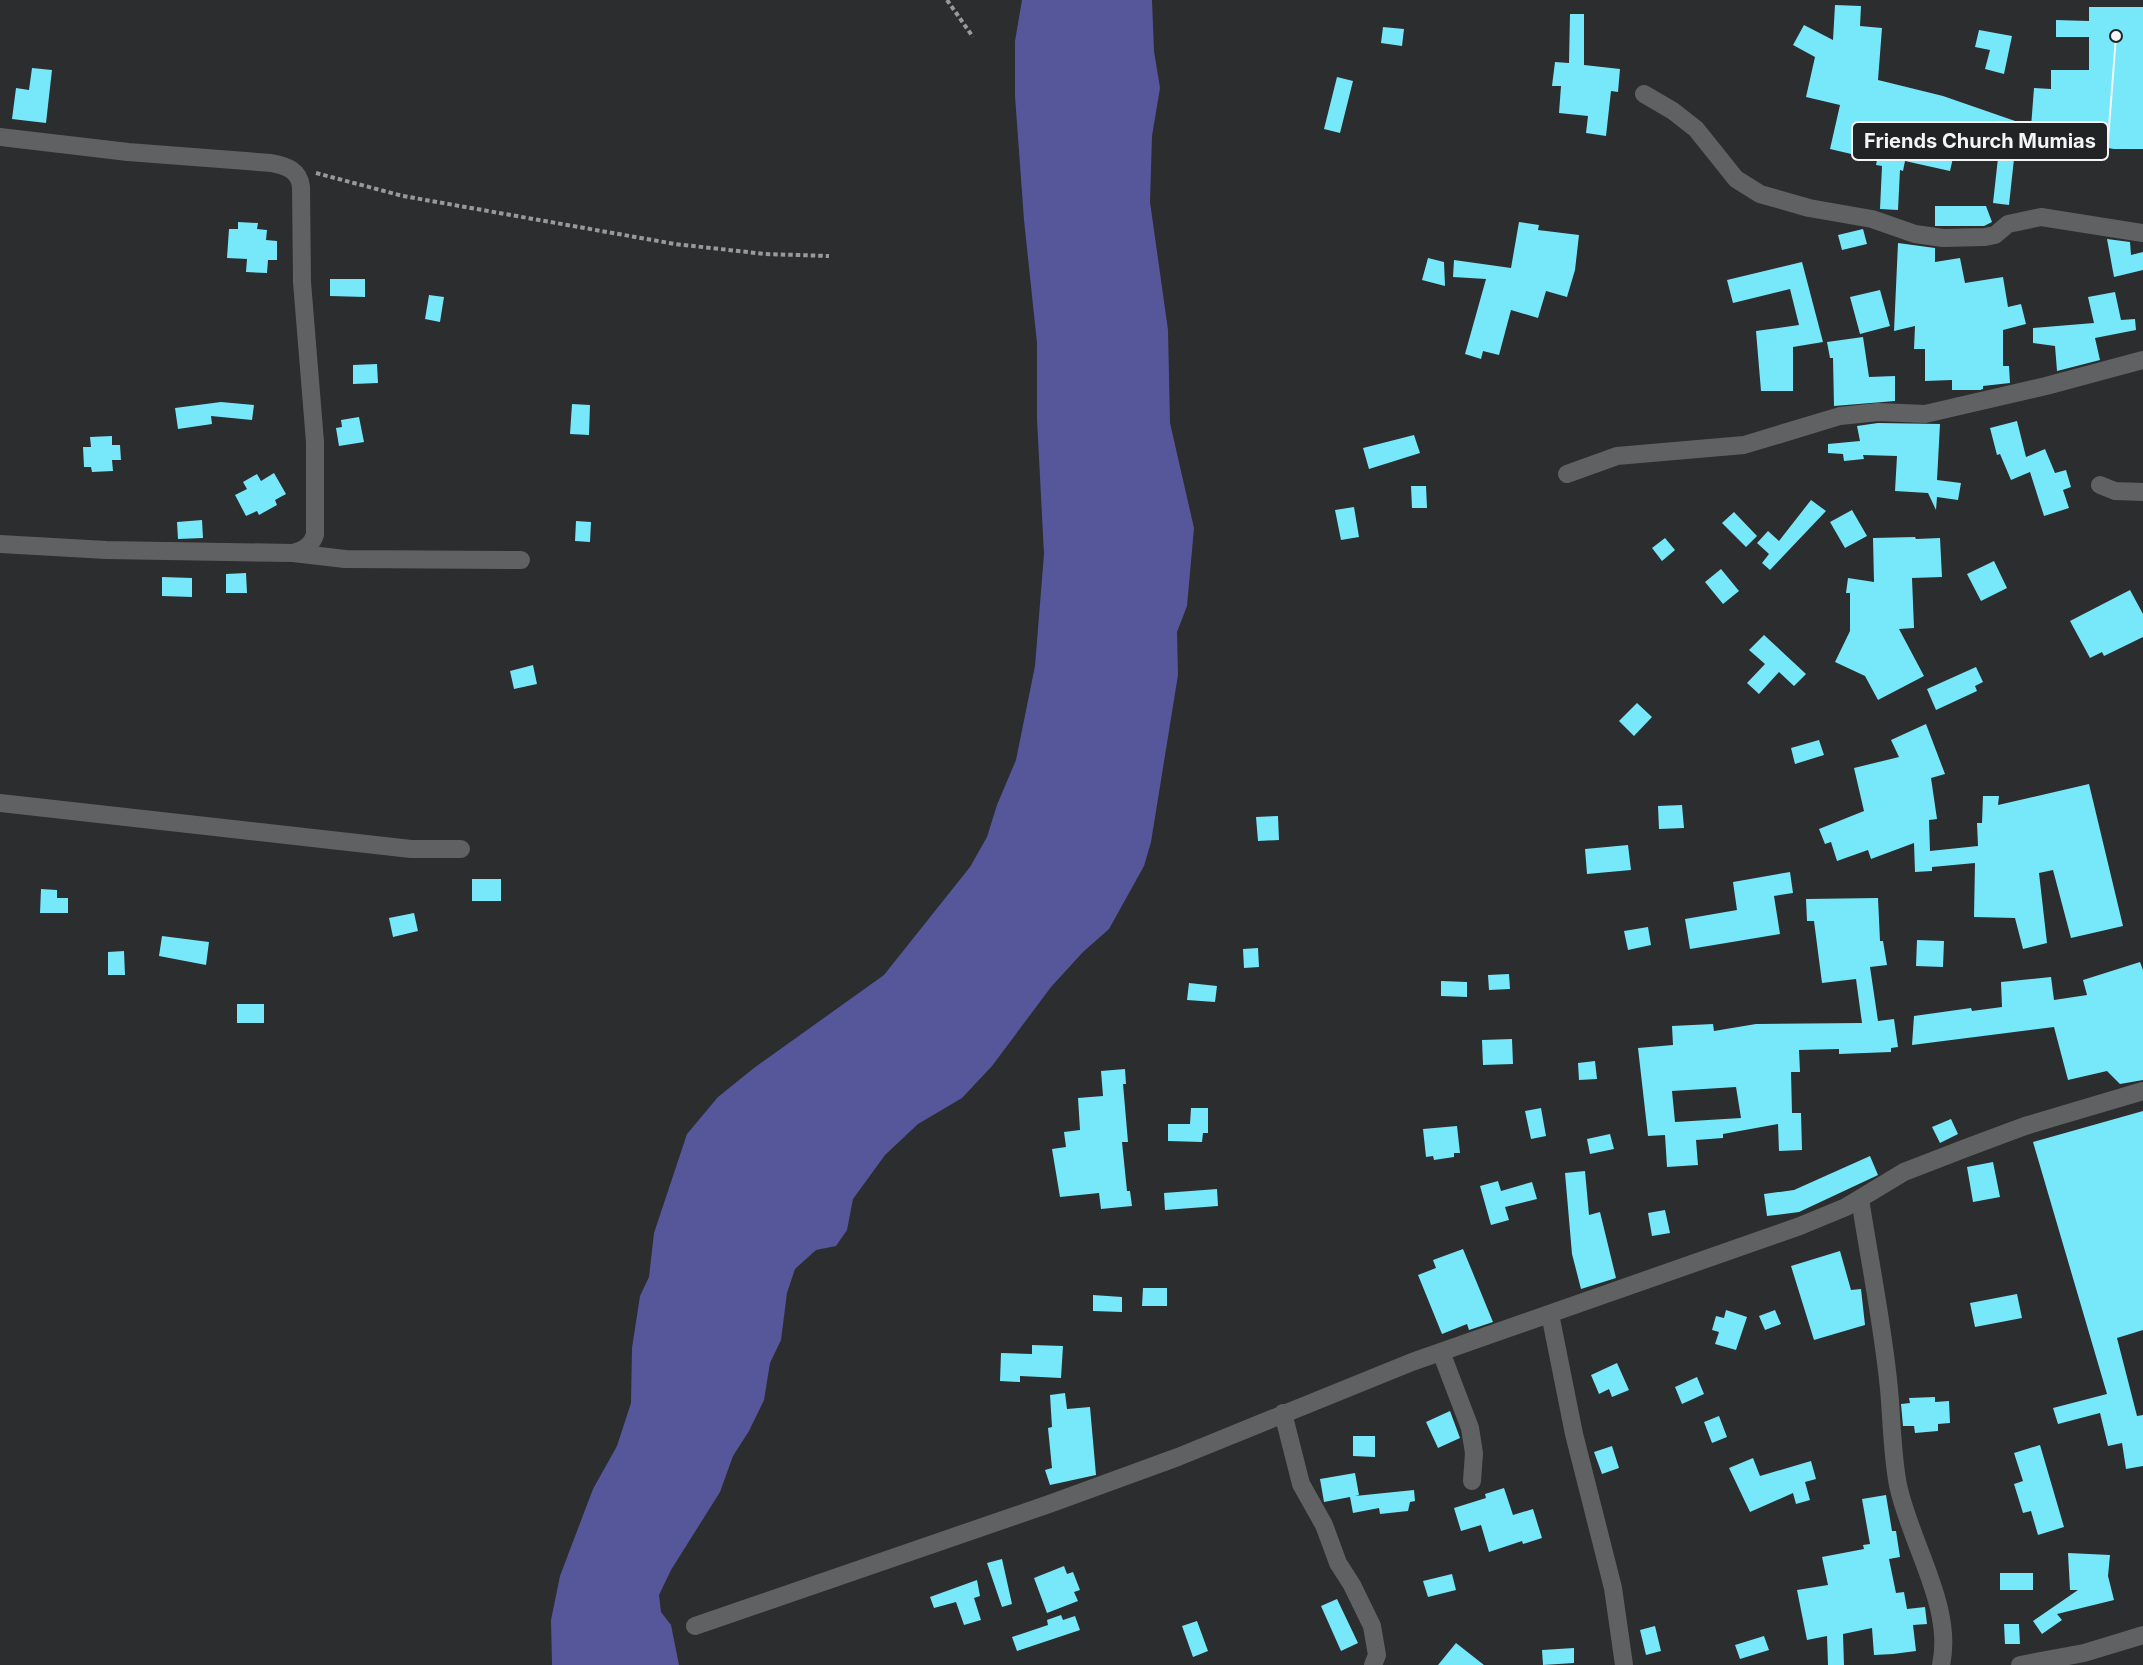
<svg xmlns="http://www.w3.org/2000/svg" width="2143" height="1665" viewBox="0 0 2143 1665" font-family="Inter,sans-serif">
	<rect width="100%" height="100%" fill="#2b2d2f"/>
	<path fill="#56579a" d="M1022,0H1152L1154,51L1160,88L1152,136L1150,202L1168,330L1170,423L1194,528L1187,606L1177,632L1178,675L1151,842L1144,866L1109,929L1083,952L1051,987L992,1066L962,1098L918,1124L885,1155L853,1199L847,1230L836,1246L816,1250L795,1269L787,1293L781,1340L770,1363L764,1400L749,1431L733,1456L720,1492L671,1570L659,1595L661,1612L671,1625L679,1665H552L551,1620L560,1576L593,1489L617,1446L631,1403L632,1348L640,1296L649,1277L654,1233L687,1134L718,1097L754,1068L884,975L970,867L987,837L997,805L1016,760L1035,666L1044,554L1037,419V343L1024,220L1015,96V41Z"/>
	<path fill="#77e7fa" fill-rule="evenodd" d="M1835,5L1861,6L1860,26L1882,28L1878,80L1943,96L2018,122L2009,205L1993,203L2000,140L1960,127L1950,171L1905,161L1903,171L1900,170L1898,210L1880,209L1882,166L1876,165L1877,160L1830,149L1840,105L1806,97L1815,57L1793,45L1804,25L1833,40Z
		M2089,7H2143V149H2114L2066,141L2068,129L2031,127L2034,88L2051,89V70H2089V37H2056V20L2089,21Z
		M1570,14H1584V65L1620,69L1618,92L1611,91L1606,136L1586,133L1588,116L1559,113L1561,86H1552L1555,62L1569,63Z
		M1383,27L1404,29L1402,46L1381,43Z
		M1979,30L2012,36L2004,74L1985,69L1990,50L1975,47Z
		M32,68L52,70L46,123L12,119L16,88L29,90Z
		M1337,77L1353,81L1340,133L1324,129Z
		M1935,206H1986L1992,222L1984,226H1935Z
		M238,222L258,223L257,229L267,230L266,240L277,241V260H268L267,273L246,272L247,259L227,258L229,229H238Z
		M1519,222L1539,225L1538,230L1579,235L1575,270L1567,297L1546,291L1538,318L1511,310L1499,355L1483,351L1481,359L1465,354L1486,279L1453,277L1454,260L1511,268Z
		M1863,229L1867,244L1842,250L1838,235Z
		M2107,239L2130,242L2131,255L2143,252V270L2114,277Z
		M1898,243L1935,248V262L1960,258L1965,283L2003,277L2008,307L2021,304L2026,324L2003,330V366H2009L2010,383L1983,386V389L1980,390H1952V380L1925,381V349H1914L1915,326L1894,331Z
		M1428,258L1444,262L1445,286L1422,280Z
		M1802,262L1823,342L1793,347V391H1761L1756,331L1799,325L1790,289L1733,303L1727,280Z
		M330,279H365V297L330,296Z
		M1880,290L1890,326L1860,334L1850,297Z
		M2115,292L2121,320L2135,319L2136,330L2095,338L2100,360L2057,371L2055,346L2033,343V328L2094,323L2088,297Z
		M429,295L444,297L440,322L425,319Z
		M1863,337L1869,377L1895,376V401L1834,406L1833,358H1830L1827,342Z
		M377,364L378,383L353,384V365Z
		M221,402L254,405L252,420L211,416L212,424L178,429L175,408Z
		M572,404L590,405L589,435L570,434Z
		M359,417L364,442L339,446L336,428L342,427L341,420Z
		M2017,421L2026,457L2045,449L2055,473L2066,470L2071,487L2063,490L2069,508L2044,516L2030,472L2011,480L2000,454L1997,455L1990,428Z
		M1878,423L1940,424L1937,480L1961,483L1958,500L1937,497L1936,510L1928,493L1895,491L1897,456L1863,455L1864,459L1844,461L1843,454L1828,453V444L1860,441L1857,426Z
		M1414,435L1420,453L1369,469L1363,448Z
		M112,436V445H120L121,460H112L113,471L92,472L91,467H84L83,447H91L90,437Z
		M274,473L286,494L275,500L277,505L259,515L257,511L246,516L235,495L247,489L243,482L257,474L261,481Z
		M1411,486H1426L1427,508H1412Z
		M1811,500L1826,511L1770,570L1762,563L1769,554L1757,543L1768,531L1779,541Z
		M1354,507L1359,537L1341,540L1335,510Z
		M1852,510L1867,536L1845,548L1830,522Z
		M1734,512L1757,536L1746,547L1722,523Z
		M202,520L203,538L178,539L177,522Z
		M576,521L591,522L590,542L575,541Z
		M1915,537L1916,539L1940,538L1942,577L1912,578L1914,628L1899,629L1924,676L1878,700L1865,676L1835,662L1850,631V593H1846L1848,578L1874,582L1873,538Z
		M1665,538L1675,550L1662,561L1652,548Z
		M1994,561L2007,588L1981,601L1967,574Z
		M1721,569L1739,591L1723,604L1705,582Z
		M246,573L247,593H226V574Z
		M162,577L192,578V597L162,596Z
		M2130,590L2143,614V637L2104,656L2102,652L2090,658L2070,621Z
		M1764,635L1806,674L1794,686L1779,672L1759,694L1747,683L1765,664L1749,650Z
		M533,665L537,684L514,689L510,671Z
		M1976,667L1983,682L1975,686L1977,691L1936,710L1927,689Z
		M1637,703L1652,717L1634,736L1619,721Z
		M1926,724L1945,774L1931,778L1937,819L1929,820L1930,851L1978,846L1977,823H1982L1983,796H1999L1998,805L2089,784L2123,926L2071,938L2053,870L2039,873L2047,943L2023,949L2015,918L1974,917L1975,863L1932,867V871L1915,872L1914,843L1871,859L1868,850L1837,861L1831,842L1825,844L1819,829L1864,811L1854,768L1899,757L1891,740Z
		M1819,740L1824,755L1795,764L1791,748Z
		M1682,805L1684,828L1659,829L1658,806Z
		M1278,816L1279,840L1258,841L1256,817Z
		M1628,845L1631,870L1587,874L1585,849Z
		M1790,872L1793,893L1774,896L1780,934L1690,949L1685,919L1737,910L1733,882Z
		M472,879H501V901H472Z
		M41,889L57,890V898H68V913H40Z
		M1878,898L1880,941H1883L1887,965L1870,967L1878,1021L1894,1019L1898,1047L1891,1048V1052L1839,1054V1049L1799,1050L1800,1072H1791L1792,1113H1801L1802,1150L1779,1151L1778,1124L1723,1134V1138L1696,1140L1698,1165L1667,1167L1665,1135L1648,1136L1638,1048L1673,1045L1672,1026L1713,1024L1714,1031L1756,1024L1862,1023L1856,979L1822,983L1814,921H1807L1806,899ZM1736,1087L1741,1118L1675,1122L1672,1091Z
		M414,913L418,931L393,937L389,918Z
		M1648,927L1651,945L1628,950L1624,931Z
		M162,936L209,942L206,965L159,956Z
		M1917,940L1944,941L1943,967L1916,966Z
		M1258,948L1259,967L1244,968L1243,949Z
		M124,951L125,975H108V952Z
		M2140,962L2143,970V1080L2120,1084L2107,1071L2068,1080L2054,1027L1912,1045L1914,1016L1971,1008L1972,1011L2002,1007L2001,982L2051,977L2054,1000L2087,995L2083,980Z
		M1509,974L1510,989L1489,990L1488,975Z
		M1441,981L1467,982V997L1441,996Z
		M1189,983L1217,986L1215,1002L1187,1000Z
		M237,1004H264V1023H237Z
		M1512,1039L1513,1064L1483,1065L1482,1040Z
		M1595,1061L1597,1079L1579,1080L1578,1063Z
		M1125,1069L1126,1084H1123L1128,1142H1122L1127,1191H1130L1132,1206L1101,1209L1099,1193L1060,1197L1052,1149L1066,1147L1064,1132L1080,1130L1078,1098L1103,1096L1101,1071Z
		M1191,1108H1208V1133H1203L1202,1142L1168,1141V1124H1190Z
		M1541,1108L1546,1136L1531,1139L1525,1111Z
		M2143,1111V1330L2117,1338L2137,1416L2143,1415V1466L2126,1469L2122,1443L2108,1446L2100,1413L2058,1424L2053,1408L2107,1394L2033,1142Z
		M1951,1119L1958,1134L1940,1143L1932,1127Z
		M1457,1126L1460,1153H1454V1157L1434,1160L1433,1156L1426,1157L1423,1129Z
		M1610,1134L1614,1149L1590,1154L1587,1139Z
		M1870,1156L1878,1175L1876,1176L1799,1212L1767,1216L1764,1194L1794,1190Z
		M1993,1162L2000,1197L1973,1202L1967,1167Z
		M1585,1171L1589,1215L1600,1212L1616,1278L1581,1289L1572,1254L1565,1173Z
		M1498,1181L1501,1191L1532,1182L1537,1199L1505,1207L1509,1220L1491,1225L1480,1186Z
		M1217,1189L1218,1206L1165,1210L1164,1193Z
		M1665,1210L1670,1233L1652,1236L1648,1213Z
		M1463,1249L1493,1322L1469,1330L1467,1324L1442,1334L1418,1275L1436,1268L1433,1260Z
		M1840,1251L1851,1290L1861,1289L1865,1325L1814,1340L1791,1266Z
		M1143,1288H1167V1306H1142Z
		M2017,1294L2022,1318L1975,1327L1970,1303Z
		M1093,1295L1122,1297V1312L1093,1311Z
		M1726,1310L1747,1317L1736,1350L1715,1344L1719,1332L1712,1330L1716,1316L1724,1318Z
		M1775,1310L1781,1324L1765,1330L1759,1316Z
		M1032,1345L1063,1346L1061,1378L1020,1376V1382L1000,1381L1001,1353L1032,1354Z
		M1617,1363L1629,1390L1612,1397L1609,1389L1599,1394L1591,1375Z
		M1697,1377L1704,1394L1682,1404L1675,1387Z
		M1065,1393L1067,1409L1090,1407L1096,1475L1050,1485L1045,1470L1052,1468L1048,1428L1052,1427L1050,1395Z
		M1935,1397V1402L1949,1401L1950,1423L1938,1424V1431L1915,1433L1914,1426H1903L1901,1404L1910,1403L1909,1398Z
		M1450,1411L1460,1438L1438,1448L1426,1422Z
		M1719,1416L1727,1437L1712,1443L1704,1422Z
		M1353,1436H1375V1457L1353,1456Z
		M2040,1445L2064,1527L2038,1535L2031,1511L2023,1513L2014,1484L2023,1481L2014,1453Z
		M1612,1446L1619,1468L1602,1474L1594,1452Z
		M1753,1458L1760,1476L1811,1461L1816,1479L1805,1482L1810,1500L1796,1504L1793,1493L1750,1512L1729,1468Z
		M1355,1473L1359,1495L1355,1496L1414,1490L1415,1501L1410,1502L1408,1511L1380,1514L1379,1508L1353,1513L1350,1497L1324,1502L1320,1479Z
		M1504,1488L1513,1515L1533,1509L1542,1538L1523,1544L1522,1541L1489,1552L1481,1525L1461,1531L1454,1508L1486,1498L1485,1494Z
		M1886,1495L1892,1531H1896L1900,1557L1889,1559L1896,1593L1904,1592L1907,1609L1925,1607L1927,1624L1913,1625L1916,1651L1893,1654L1874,1655L1872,1628L1843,1634L1844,1665H1828L1827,1636L1807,1640L1797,1590L1828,1585L1822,1557L1864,1549L1863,1545L1870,1544L1862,1499Z
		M2068,1553L2110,1555L2108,1576L2114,1600L2057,1614L2062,1620L2042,1634L2033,1621L2078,1590H2070Z
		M1002,1559L1012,1604L1002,1607L987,1563Z
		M1064,1566L1067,1574L1073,1572L1080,1590L1074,1592L1078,1601L1047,1613L1034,1578Z
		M2000,1573H2033V1590H2000Z
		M1452,1574L1456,1590L1428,1597L1423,1581Z
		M977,1580L980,1596L974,1598L981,1620L964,1625L956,1602L934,1608L930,1597Z
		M1337,1599L1358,1643L1341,1651L1321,1606Z
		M1061,1615L1063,1620L1075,1616L1080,1630L1017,1651L1012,1637L1048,1625L1047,1620Z
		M1197,1621L1208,1651L1193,1657L1182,1626Z
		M2004,1624H2019L2020,1644H2005Z
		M1655,1626L1661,1651L1646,1655L1640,1630Z
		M1764,1636L1769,1650L1740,1659L1735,1645Z
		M1456,1643L1484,1665H1438Z
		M1574,1648V1663L1543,1665L1542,1650Z"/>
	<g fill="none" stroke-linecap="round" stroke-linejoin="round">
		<path stroke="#97999b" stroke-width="4" stroke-dasharray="4.5 3" stroke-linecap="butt" d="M947,0L973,37
			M316,173L403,196L675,244L765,254L829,256"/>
		<path stroke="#606162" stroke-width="18" d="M1644,94L1673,111L1696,129L1736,179L1760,194L1809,208L1872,219L1915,234L1943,238L1985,237L1995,235L2008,224L2041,217L2143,233
			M0,137L128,152L271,163C287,166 299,170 301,187L302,282L315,442V535C311,546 304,550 293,553
			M1567,474L1617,456L1744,445L1840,416L1878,412L1925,414L2046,386L2143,360
			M2100,485L2115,491L2143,492
			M0,544L106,550L293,553L345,559L521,560
			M0,803L411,849H461
			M1860,1199C1870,1263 1883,1326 1889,1389C1892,1421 1892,1454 1898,1485C1910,1543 1954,1607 1941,1665
			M1550,1314L1574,1434L1613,1588L1624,1665
			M1441,1352L1470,1428L1474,1453L1472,1481
			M1283,1413L1301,1484L1324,1525L1338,1563L1352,1585L1372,1626L1377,1655L1373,1665
			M695,1626L1052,1503L1178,1457L1412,1362L1800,1226L1846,1207L1904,1172L1966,1148L2025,1126L2143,1091
			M2020,1665L2084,1653L2143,1635"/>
	</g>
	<path fill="none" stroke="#f3f5f6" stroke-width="2" d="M2116 36L2108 141"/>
	<circle fill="#f3f5f6" stroke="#212325" stroke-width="2" cx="2116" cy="36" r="6"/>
	<rect fill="#212325" stroke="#f3f5f6" stroke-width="2" x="1852" y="122" width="256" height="38" rx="6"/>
	<g font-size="20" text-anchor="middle" font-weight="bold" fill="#f3f5f6">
		<text x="1980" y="148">Friends Church Mumias</text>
	</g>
</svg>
